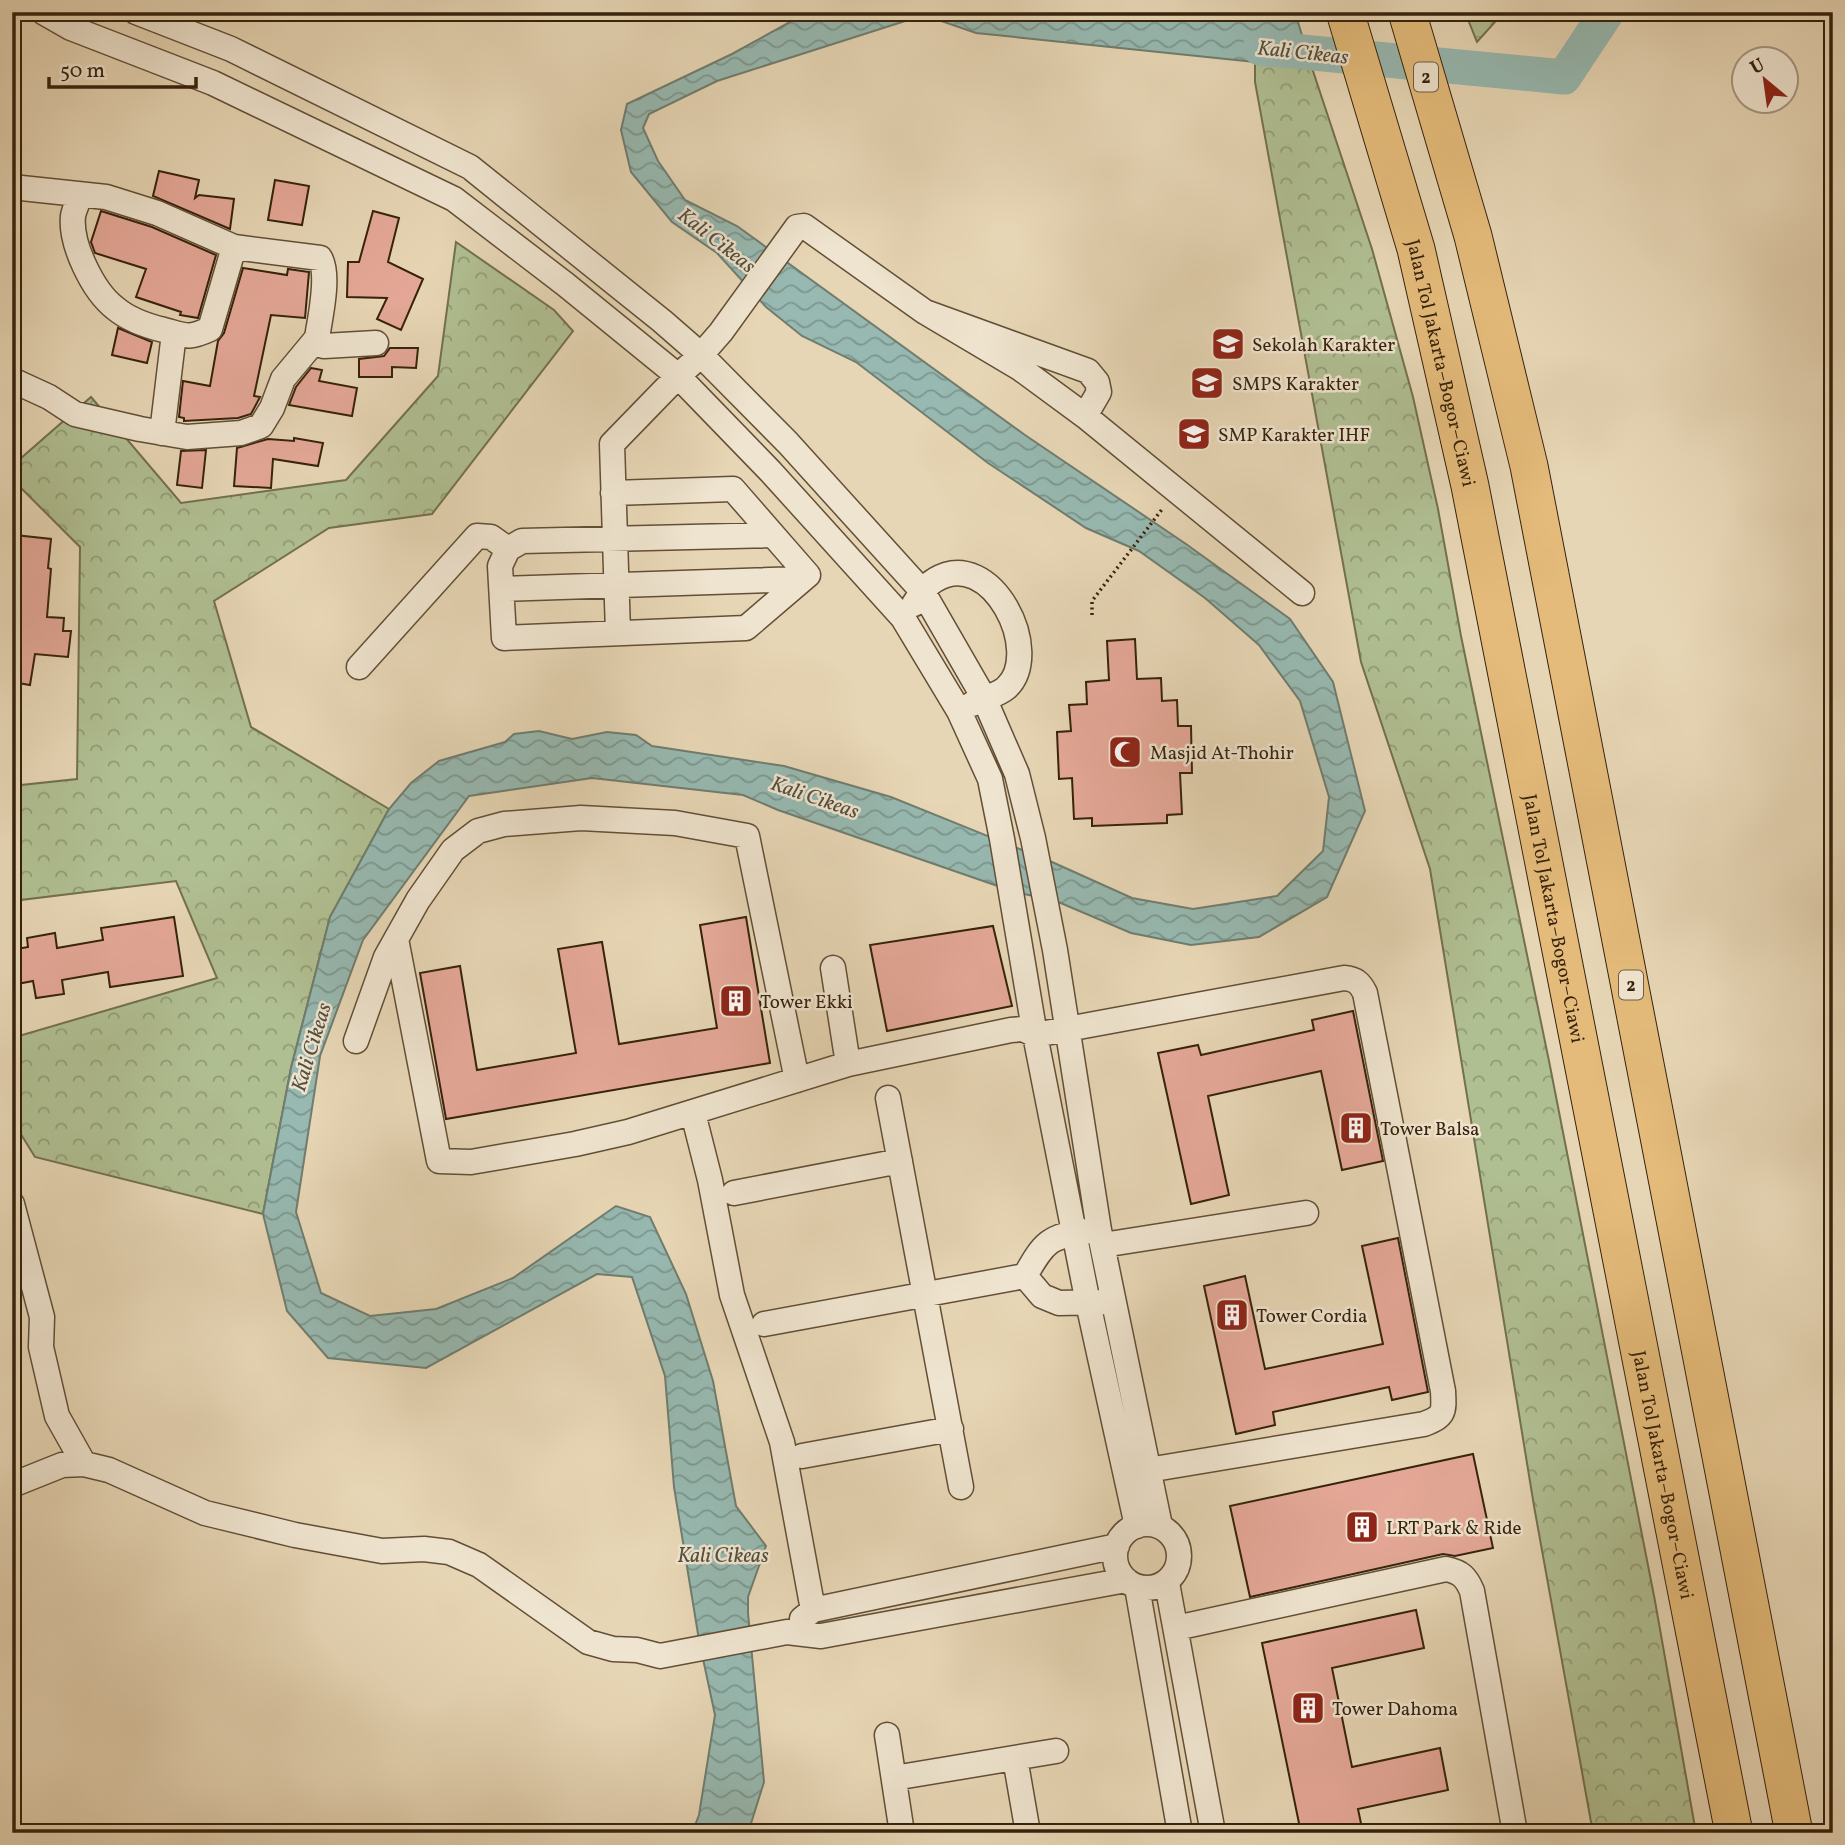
<svg xmlns="http://www.w3.org/2000/svg" width="1845" height="1845" viewBox="0 0 1845 1845" font-family="Vollkorn,serif">
	<defs>
		<pattern id="forest-crowns" width="20" height="18" patternUnits="userSpaceOnUse" patternTransform="scale(1.75)"><rect width="20" height="18" fill="#b0bf92"/><path d="M2 6a3 3 0 1 1 6 0M12 15a3 3 0 1 1 6 0" fill="none" stroke="#909b76"/></pattern>
		<pattern id="water-waves" width="16" height="10" patternUnits="userSpaceOnUse" patternTransform="scale(1.75)"><rect width="16" height="10" fill="#97b9b1"/><path d="M0 5q4-4 8 0t8 0" fill="none" stroke="#7c968e"/></pattern>
	</defs>
	<rect width="100%" height="100%" fill="#e7d6b5"/>
	<filter id="stains"><feTurbulence type="fractalNoise" baseFrequency=".00286" numOctaves="4"/><feColorMatrix values="0 0 0 0 .2 0 0 0 0 .09 0 0 0 0 .02 0 0 0 .5 -.17"/></filter>
	<radialGradient id="worn" r=".72"><stop offset=".6" stop-color="#630" stop-opacity="0"/><stop offset="1" stop-color="#630" stop-opacity=".3"/></radialGradient>
	<path fill="url(#forest-crowns)" stroke="#73704f" stroke-width="2" d="M1465,12H1504L1477,42Z
		M1255,62H1310L1372,249L1413,397L1438,509L1461,636L1549,1061L1655,1601L1696,1833H1593L1534,1506L1430,869L1361,662L1255,82Z
		M456,242L554,310L573,331L432,514L329,528L214,601L251,727L389,809L330,917L291,1068L263,1214L35,1157L12,1120V1038L217,978L176,881L12,901V786L77,779L80,547L12,479V466L91,397L181,503L346,480L438,376Z"/>
	<path fill="url(#water-waves)" stroke="#707d6f" stroke-width="2" d="M808,12H1295L1310,62H1255L976,33L924,15L717,81L649,114L643,128L658,161L685,200L737,226L1025,435L1186,544L1290,619L1333,682L1365,811L1327,897L1259,937L1191,945L1131,933L1056,901L1015,892L778,810L743,795L592,778L469,796L363,940L320,1056L296,1212L321,1293L370,1316L436,1309L513,1278L616,1206L650,1217L686,1294L713,1381L736,1506L766,1546L748,1597V1613L764,1782L748,1833H692L699,1815L715,1715L699,1640L674,1487L665,1376L632,1277L597,1274L426,1368L328,1358L287,1311L263,1214L291,1068L330,917L389,809L411,783L439,761L505,742L514,734L539,731L572,739L607,732L636,735L652,746L784,766L891,797L1052,862L1132,898L1193,909L1277,896L1323,851L1329,797L1300,701L1259,645L1205,598L1139,551L1086,528L988,463L856,362L802,336L766,307L717,253L672,222L631,172L621,130L627,104L732,54Z"/>
	<g fill="none" stroke-linecap="round" stroke-linejoin="round">
		<path stroke="#97b9b1" stroke-width="35" d="M1260,48L1564,77L1607,12"/>
	</g>
	<path fill="#e5a898" stroke="#36220c" stroke-width="2" d="M159,171L199,180L195,198L199,195L234,199L230,229L153,196Z
		M275,180L309,186L302,225L268,220Z
		M101,211L152,227L216,255L198,318L180,315L181,312L136,297L146,269L95,253L91,242Z
		M373,211L399,218L388,262L423,279L401,330L377,319L387,298L347,297L348,262H359Z
		M243,268L287,275L288,269L309,272L305,318L271,315L254,396L260,397L251,414L238,418L184,421V418L179,417L183,381L210,386L218,341L224,333Z
		M118,328L152,342L147,363L112,355Z
		M390,348H418L416,368L392,367V377H359V359L384,356Z
		M311,368L322,370L319,381L357,388L352,416L289,405L296,387Z
		M294,438L323,443L318,466L273,459L271,488L234,486L237,448L268,439L294,441Z
		M206,450L202,488L177,485L181,451Z
		M15,535L51,539L48,568L51,569L47,617L64,618L63,631H71L68,657L35,654L30,685L12,682V649L20,561L12,560Z
		M1135,639L1137,679L1161,678L1162,701L1177,700L1178,726H1191L1192,773H1180L1182,814L1167,815V823L1092,826V818L1074,819L1072,778L1059,779L1057,732L1071,731L1069,705L1087,704L1086,682L1109,680L1107,641Z
		M174,917L183,976L110,987L108,972L62,980L64,994L36,998L33,981L12,985V950L28,947L27,938L55,933L57,948L103,940L101,928Z
		M746,917L770,1063L446,1119L420,973L460,966L477,1070L576,1053L558,949L602,942L619,1044L717,1028L700,925Z
		M993,926L1012,1006L887,1031L870,945Z
		M1353,1011L1383,1161L1342,1170L1321,1071L1208,1096L1229,1195L1191,1204L1158,1053L1198,1045L1201,1055L1314,1030L1312,1020Z
		M1398,1238L1428,1392L1392,1400L1389,1387L1273,1412L1275,1425L1236,1434L1204,1286L1245,1276L1265,1369L1383,1344L1362,1246Z
		M1473,1454L1493,1548L1455,1556L1443,1554L1250,1597L1230,1506Z
		M1416,1610L1424,1648L1332,1668L1352,1767L1440,1748L1448,1790L1358,1809L1363,1833H1301L1262,1643Z"/>
	<g fill="none" stroke-linecap="round" stroke-linejoin="round">
		<defs>
			<path id="minor" d="M43,12L71,28L213,83L454,199L565,284L678,376L771,472L903,618L959,711L990,779L1002,839L1035,1035L1088,1303L1137,1526
				M136,12L231,49L470,167L662,321L701,355L788,443L923,592L984,698L1017,774L1033,838L1055,950L1099,1230L1160,1526
				M12,187L106,197L157,213L234,247L320,258C330,275 320,318 317,338L324,346L376,343
				M80,195C78,202 74,210 73,216C70,244 93,291 115,308C128,319 147,326 164,330C187,336 188,339 210,329L234,247
				M12,380L49,397L75,414L140,429L187,437L241,433L261,426L272,408L283,379L317,338
				M1085,416L1302,593
				M162,433L174,333
				M613,493L733,489L808,575L746,628L504,638L500,566L508,549L522,541L773,535
				M502,589L803,579
				M914,604C919,596 926,585 935,580C991,545 1045,653 1006,688C998,695 982,699 972,704
				M618,633L612,444L678,376L701,355L721,332L797,227L804,226L925,312L1088,371L1097,382L1099,392L1085,416L1021,369L925,312
				M359,667L477,536L491,537L508,549
				M396,939L439,1161L471,1162L575,1144L628,1132L848,1064L1011,1030L1023,1029L1035,1035L1344,978C1356,979 1360,983 1365,993L1443,1391C1444,1412 1445,1416 1424,1424L1148,1470
				M833,968L848,1064
				M356,1041L386,957L418,900L453,850L478,831L504,824L581,818L675,823L747,836L797,1080
				M888,1098L961,1487
				M693,1113L710,1180L732,1295L782,1442L813,1610
				M734,1193L900,1161
				M12,1204L42,1317L41,1347L57,1416L84,1464
				M1103,1245L1306,1213
				M1025,1276L1042,1296L1059,1303L1104,1302
				M1025,1276C1044,1242 1049,1236 1088,1231
				M764,1324L1025,1276
				M802,1456L951,1429
				M12,1485L62,1465L84,1464L109,1470L205,1513L295,1535L382,1551L424,1549L449,1552L479,1565L588,1642L613,1649L637,1650L660,1656L787,1632L821,1636L1126,1580
				M1115 1556a32 32 0 1 1 64 0a32 32 0 1 1-64 0Z
				M1167,1583L1213,1833
				M1137,1587L1180,1833
				M802,1619L813,1610L1117,1546
				M1176,1628L1446,1569C1461,1572 1466,1577 1472,1591L1515,1833
				M887,1735L902,1833
				M1015,1758L1028,1833
				M894,1778L1056,1751"/>
			<g id="highway">
				<path id="s1" d="M1345,12L1416,249L1470,486L1734,1833"/>
				<path d="M1407,12L1473,236L1529,466L1794,1833"/>
			</g>
		</defs>
		<use href="#minor" stroke="#624f36" stroke-width="27"/>
		<use href="#highway" stroke="#36220c" stroke-width="39"/>
		<path stroke="#36220c" stroke-width="3.5" stroke-dasharray="2 3.5" stroke-linecap="butt" d="M1092,615V601L1163,508"/>
		<use href="#minor" stroke="#efe4cf" stroke-width="24"/>
		<use href="#highway" stroke="#e4bb7a" stroke-width="37"/>
	</g>
	<defs>
		<symbol id="school-square" viewBox="-11 -11 22 22"><rect x="-9" y="-9" width="18" height="18" rx="4" fill="#8f2418" stroke="#efe4cf"/><path d="M0-5L7-2L0 1L-7-2ZM-4 1L0 2.5L4 1V4Q0 6-4 4Z" fill="#fff"/></symbol>
		<symbol id="mosque-square" viewBox="-11 -11 22 22"><rect x="-9" y="-9" width="18" height="18" rx="4" fill="#8f2418" stroke="#efe4cf"/><path d="M3.5-4.9A6 6 0 1 0 3.5 4.9A5 5 0 1 1 3.5-4.9Z" fill="#fff"/></symbol>
		<symbol id="building-square" viewBox="-11 -11 22 22"><rect x="-9" y="-9" width="18" height="18" rx="4" fill="#8f2418" stroke="#efe4cf"/><path d="M-4-6H4V6H1V3H-1V6H-4ZM-2.5-4.3h1.7v1.8h-1.7ZM.8-4.3h1.7v1.8H.8ZM-2.5-1h1.7V.8h-1.7ZM.8-1h1.7V.8H.8Z" fill="#fff"/></symbol>
	</defs>
	<g fill-rule="evenodd">
		<use href="#school-square" x="1209" y="325" width="38" height="38"/>
		<use href="#school-square" x="1188" y="364" width="38" height="38"/>
		<use href="#school-square" x="1175" y="415" width="38" height="38"/>
		<use href="#mosque-square" x="1106" y="733" width="38" height="38"/>
		<use href="#building-square" x="717" y="982" width="38" height="38"/>
		<use href="#building-square" x="1337" y="1109" width="38" height="38"/>
		<use href="#building-square" x="1213" y="1296" width="38" height="38"/>
		<use href="#building-square" x="1343" y="1508" width="38" height="38"/>
		<use href="#building-square" x="1289" y="1689" width="38" height="38"/>
	</g>
	<g text-anchor="middle" stroke-width="5" stroke-linejoin="round" paint-order="stroke">
		<g fill="#efe4cf" stroke="#6e5c46" stroke-width="2">
			<rect x="1414" y="62.5" width="24" height="29" rx="5"/>
			<rect x="1619" y="970.5" width="24" height="29" rx="5"/>
		</g>
		<g font-size="18" font-weight="bold" fill="#36220c">
			<text x="1426" y="83">2</text>
			<text x="1631" y="991">2</text>
		</g>
		<g font-size="19" fill="#36220c" stroke="#efe4cf" text-anchor="start">
			<text x="1252" y="351">Sekolah Karakter</text>
			<text x="1232" y="390">SMPS Karakter</text>
			<text x="1218" y="441">SMP Karakter IHF</text>
			<text x="1150" y="759">Masjid At-Thohir</text>
			<text x="760" y="1008">Tower Ekki</text>
			<text x="1380" y="1135">Tower Balsa</text>
			<text x="1256" y="1322">Tower Cordia</text>
			<text x="1386" y="1534">LRT Park &amp; Ride</text>
			<text x="1332" y="1715">Tower Dahoma</text>
		</g>
		<g font-size="19" fill="#36220c" stroke="#efe4cf">
			<text dy="7" stroke="none"><textPath href="#s1" startOffset="364">Jalan Tol Jakarta–Bogor–Ciawi</textPath></text>
			<text dy="7" stroke="none"><textPath href="#s1" startOffset="931">Jalan Tol Jakarta–Bogor–Ciawi</textPath></text>
			<text dy="7" stroke="none"><textPath href="#s1" startOffset="1498">Jalan Tol Jakarta–Bogor–Ciawi</textPath></text>
		</g>
		<g font-size="21" font-style="italic" fill="#534f3e" stroke="#efe4cf">
			<text transform="translate(1303 52) rotate(6)" y="7">Kali Cikeas</text>
			<text transform="translate(717 240) rotate(38)" y="7">Kali Cikeas</text>
			<text transform="translate(815 797) rotate(19)" y="7">Kali Cikeas</text>
			<text transform="translate(311 1047) rotate(-73)" y="7">Kali Cikeas</text>
			<text x="723" y="1562">Kali Cikeas</text>
		</g>
	</g>
	<rect width="1845" height="1845" fill="none" stroke="#e7d6b5" stroke-width="42"/>
	<rect x="14" y="14" width="1817" height="1817" fill="none" stroke="#36220c" stroke-width="3.5"/>
	<rect x="21" y="21" width="1803" height="1803" fill="none" stroke="#36220c" stroke-width="2"/>
	<g transform="translate(1765 80) rotate(331)"><circle r="33" fill="#efe4cf" stroke="#a59681" stroke-width="2"/>
	<path d="M0-5L12 26L0 18L-12 26Z" fill="#8f2418"/>
	<text y="-10" font-size="19" font-weight="bold" text-anchor="middle" fill="#36220c">U</text>
	</g>
	<path d="M49 77v10h147v-10" fill="none" stroke="#36220c" stroke-width="3.5"/>
	<text x="60" y="77" font-size="21" fill="#36220c" stroke="#efe4cf" stroke-width="5" paint-order="stroke">50 m</text>
	<rect width="100%" height="100%" filter="url(#stains)"/>
	<rect width="100%" height="100%" fill="url(#worn)"/>
</svg>
